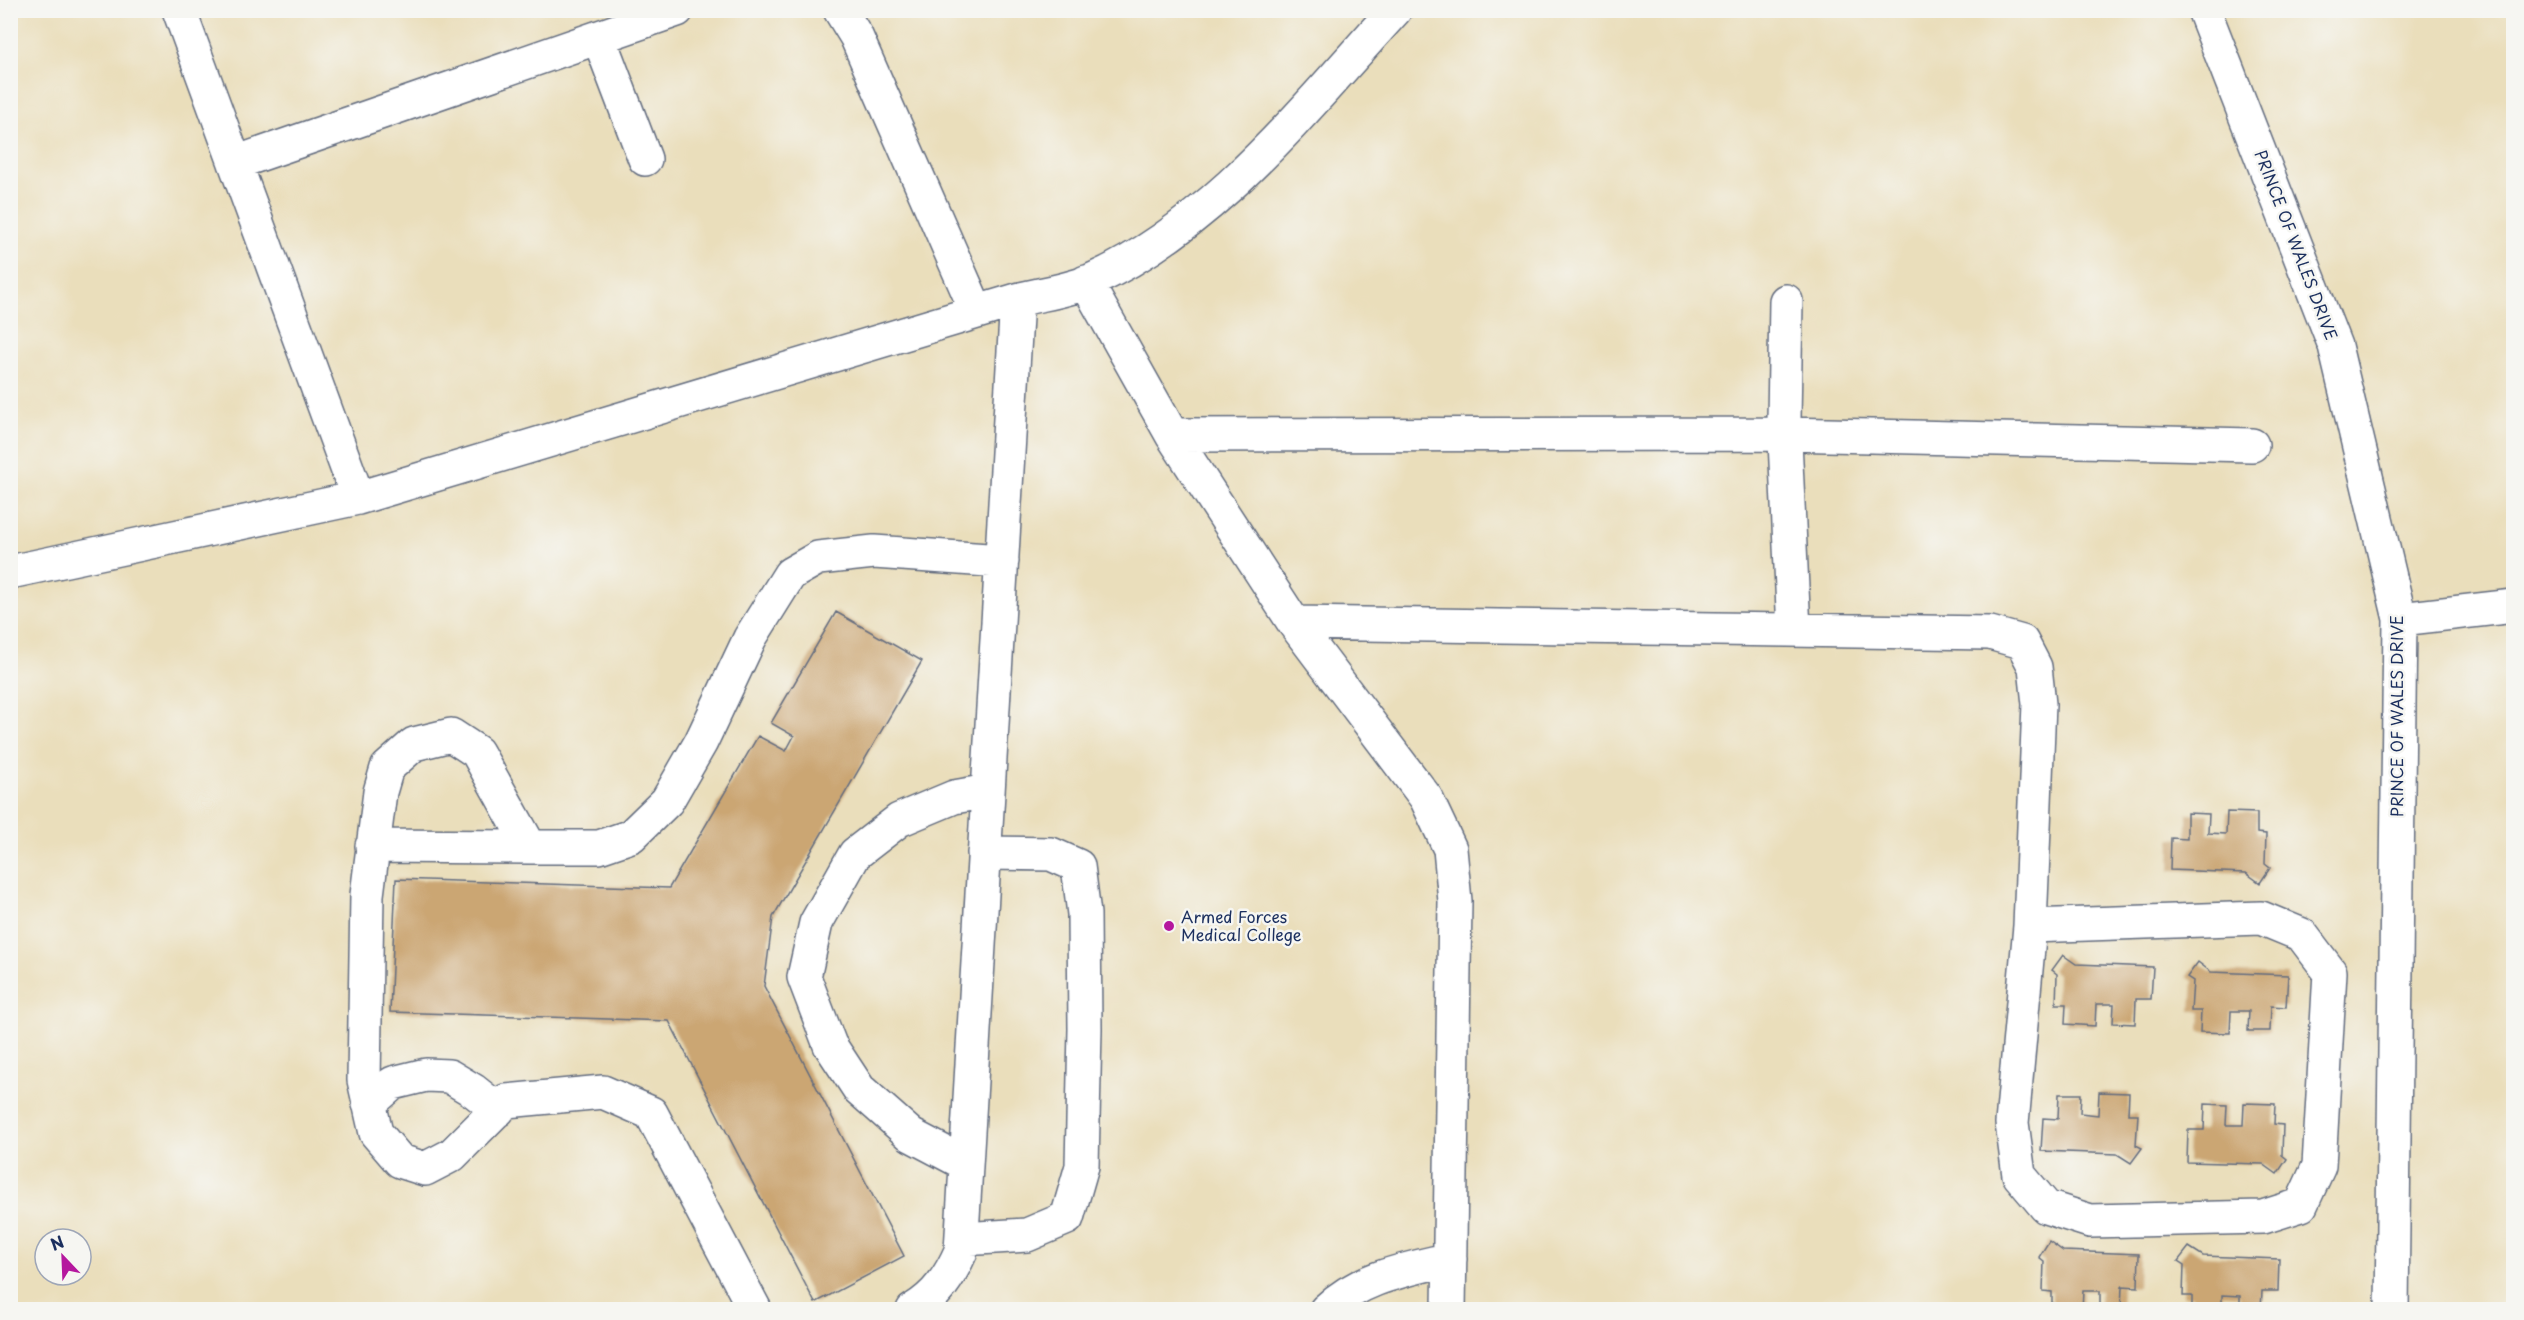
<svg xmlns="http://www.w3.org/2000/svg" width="2524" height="1320" viewBox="0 0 2524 1320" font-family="'Playpen Sans',sans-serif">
	<rect width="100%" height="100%" fill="#f6f6f2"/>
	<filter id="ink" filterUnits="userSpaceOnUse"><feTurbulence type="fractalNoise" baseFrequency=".0167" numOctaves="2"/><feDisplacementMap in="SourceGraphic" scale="12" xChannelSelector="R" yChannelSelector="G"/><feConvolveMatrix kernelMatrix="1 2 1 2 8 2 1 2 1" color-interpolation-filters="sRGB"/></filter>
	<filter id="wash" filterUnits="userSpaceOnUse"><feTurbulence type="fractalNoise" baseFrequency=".008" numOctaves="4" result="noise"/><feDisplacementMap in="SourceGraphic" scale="24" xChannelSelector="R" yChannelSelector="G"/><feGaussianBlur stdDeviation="1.35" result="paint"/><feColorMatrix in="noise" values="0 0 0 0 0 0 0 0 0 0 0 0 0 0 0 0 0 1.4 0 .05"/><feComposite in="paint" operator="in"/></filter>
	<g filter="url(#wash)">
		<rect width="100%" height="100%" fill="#eadebb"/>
		<g id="blocks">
			<path fill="#cba673" d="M836,612L922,661L773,917L764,986L904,1256L815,1303L669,1021L390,1012L396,879L669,888L758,736L786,751L794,736L771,723Z
				M2227,812L2257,813V833L2266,834L2265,864L2270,868L2260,883L2246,873L2170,870L2171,838L2187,839V813L2209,814L2208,833L2226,834Z
				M2063,955L2076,964L2153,967L2151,999H2136L2135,1024L2113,1023L2114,1004H2096L2095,1026L2065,1024L2066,1004H2056L2057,974L2052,970Z
				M2198,962L2211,972L2288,975L2286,1007L2271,1006L2270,1031H2248L2249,1011H2231L2230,1033L2200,1032L2201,1011H2191L2193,981L2187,977Z
				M2099,1092L2129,1093L2128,1114H2138L2136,1145L2142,1148L2131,1163L2117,1154L2041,1151L2043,1118L2058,1119L2059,1094H2081L2080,1113L2098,1115Z
				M2244,1103L2275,1104L2274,1124L2283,1125L2282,1155L2287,1159L2277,1174L2263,1164L2187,1162L2188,1130H2204L2205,1104L2227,1105L2226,1125H2243Z
				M2049,1241L2063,1251L2139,1254L2138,1287L2122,1286L2121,1310H2100V1291H2083L2082,1310H2052V1292L2043,1291L2044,1261L2039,1257Z
				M2189,1247L2203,1256L2279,1259L2278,1291H2262L2261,1310H2240V1296L2222,1295V1310H2192V1296H2183L2184,1265L2178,1261Z"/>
		</g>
	</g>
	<g filter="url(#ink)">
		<use href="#blocks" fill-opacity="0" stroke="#636c7f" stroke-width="1.5"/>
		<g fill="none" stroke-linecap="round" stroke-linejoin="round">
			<defs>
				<path id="minor" d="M179,10L358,498
					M840,10L856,36L977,312
					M2204,10L2335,346L2400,619L2392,1310
					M599,38L645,159
					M235,163L677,10
					M1086,282L1172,435L1294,623L1426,798L1450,849L1455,901L1449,1310
					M1786,301L1784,420L1794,630
					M1172,435L1785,434L2252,445
					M10,572L358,498L1017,300C1040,294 1066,291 1088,282C1213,227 1304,109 1395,10
					M2400,619L2514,606
					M1294,623L1990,633L2022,642L2035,667L2039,704L2030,926L2012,1123L2019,1175L2046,1207L2090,1221L2263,1217L2301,1205L2319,1166L2330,972L2302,935L2261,918L2030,926
					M372,846L530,847
					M369,1104L393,1083L426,1075L449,1076L474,1091L498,1110
					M966,1164L911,1135L859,1089L830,1045L804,977L816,923L855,854L899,820L954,797L988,791
					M962,1239L1027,1235L1067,1218L1082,1166L1085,1029L1084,914L1078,866L1051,854L984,853
					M755,1310L651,1113L603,1092L506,1101L452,1155L425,1169L400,1161L376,1133L364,1080L367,895L380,792L387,768L414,744L451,735L477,752L530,847H599L631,836L667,801L701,742L750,638L790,574L818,558L874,552L1002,561
					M913,1310C937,1296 950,1276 961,1251L1017,300
					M1326,1310C1360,1277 1405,1270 1450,1259"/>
			</defs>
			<use href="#minor" stroke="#636c7f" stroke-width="36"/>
			<use href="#minor" stroke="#fff" stroke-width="33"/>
		</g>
	</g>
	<circle fill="#b5179e" stroke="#f6f6f2" stroke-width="2" cx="1169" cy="926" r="6"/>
	<g text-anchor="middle" stroke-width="5" stroke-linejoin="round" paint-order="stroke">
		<g font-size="16" fill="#1b2f5e" stroke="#f6f6f2">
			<text transform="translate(2296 245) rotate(69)" y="6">PRINCE OF WALES DRIVE</text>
			<text transform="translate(2397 716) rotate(-90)" y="6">PRINCE OF WALES DRIVE</text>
		</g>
		<g font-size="16" fill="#1b2f5e" stroke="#f6f6f2" text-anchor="start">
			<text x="1181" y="923">Armed Forces<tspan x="1181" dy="18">Medical College</tspan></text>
		</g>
	</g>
	<rect width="2524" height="1320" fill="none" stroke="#f6f6f2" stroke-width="36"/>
	<g transform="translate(63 1257) rotate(337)"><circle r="28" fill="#f6f6f2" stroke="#9ea6b7" stroke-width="1.5"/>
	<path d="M0-4.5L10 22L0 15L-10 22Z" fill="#b5179e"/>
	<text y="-9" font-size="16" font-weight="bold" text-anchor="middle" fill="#1b2f5e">N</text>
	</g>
</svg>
